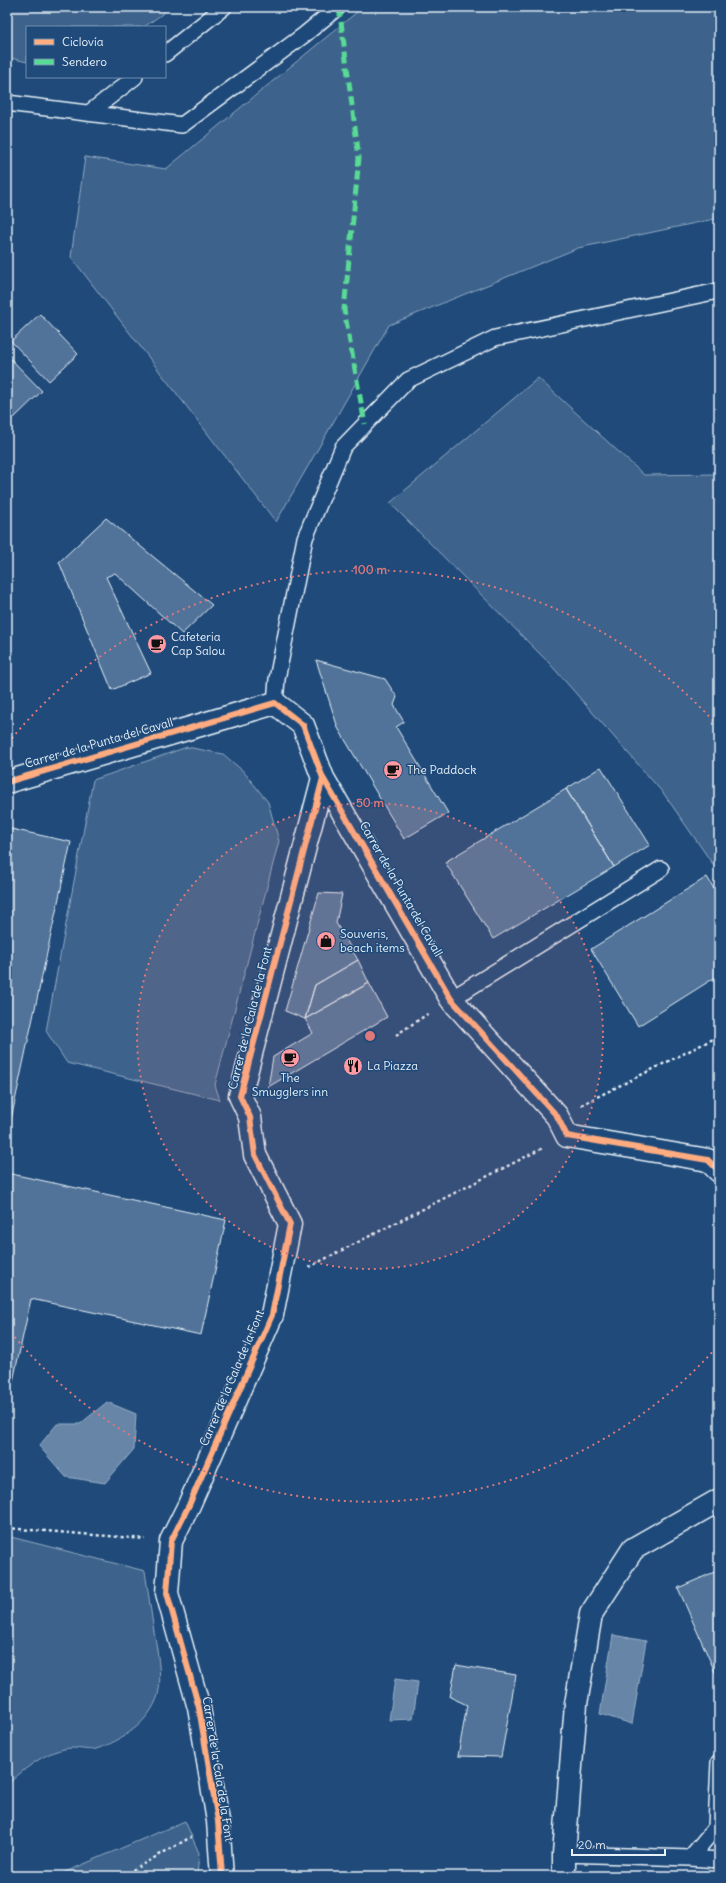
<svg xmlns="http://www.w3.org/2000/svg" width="726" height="1883" viewBox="0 0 726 1883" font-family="Delius,sans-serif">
	<rect width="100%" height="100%" fill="#1f4a7a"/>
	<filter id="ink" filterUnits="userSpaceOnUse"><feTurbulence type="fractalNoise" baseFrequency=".025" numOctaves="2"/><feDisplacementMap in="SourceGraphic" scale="8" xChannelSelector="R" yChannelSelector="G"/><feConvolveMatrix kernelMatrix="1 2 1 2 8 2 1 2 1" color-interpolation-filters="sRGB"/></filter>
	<g filter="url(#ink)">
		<path fill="#3c628c" stroke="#92aac2" d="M7,7H172L144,27H27V62L7,57Z
			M363,7H719V218L578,248L389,325L276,522L71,257L85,157L166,169Z
			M538,378L644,475L719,474V873L664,794L550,664L390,503Z
			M187,747L223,754L243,771L268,802L279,841L215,1085L220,1100L67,1063L46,1031L93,780Z
			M7,1536L145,1571C148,1589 150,1607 153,1625C156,1645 163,1676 158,1695C150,1722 122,1741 96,1749C89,1751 80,1748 72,1748C48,1749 24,1769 7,1785Z
			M185,1821L199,1853L197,1876H56Z"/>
		<path fill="#6685a7" stroke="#9ab0c7" d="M107,1402L136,1414L134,1449L105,1483L66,1477L39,1446L57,1424H80Z
			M613,1635L646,1641L632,1724L600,1714Z
			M395,1679L418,1682L413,1719L389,1720Z"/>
		<path fill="#517399" stroke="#e8f1f8" d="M40,314L78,354L49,381L11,341Z
			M7,355L42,391L14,418L7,410Z
			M106,518L212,605L182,634L115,573L106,577L151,673L112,690L59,562Z
			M316,660L385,679L397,697L394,705L404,722L396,727L448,813L404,839L338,728Z
			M601,767L650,845L614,867L566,789Z
			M566,789L614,867L493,939L445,862Z
			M7,828L71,842L7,1138Z
			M707,877L719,897V975L638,1026L591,949Z
			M319,893L342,894L336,923L358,960L315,985L305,1019L285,1011Z
			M358,960L369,983L305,1019L315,985Z
			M369,983L387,1017L268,1087L273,1057L313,1033L305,1019Z
			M7,1173L226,1220L201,1335L31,1299L10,1395L7,1394Z
			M719,1570V1681L678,1588Z
			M456,1665L516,1675L501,1757L458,1756L467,1705L450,1697Z"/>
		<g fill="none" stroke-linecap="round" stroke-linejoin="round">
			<defs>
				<path id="lane" d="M165,54L224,7
					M7,103L182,125L304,35L338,7
					M89,113L135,77
					M275,703L277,679L305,538L343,447L408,380L495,338L718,291
					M451,999L661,869
					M564,1854L690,1858L716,1827L719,1762
					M690,1858L719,1860"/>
				<path id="street" d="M7,782L275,703L303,725L323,778L451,999L557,1116L567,1136L708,1160L719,1171
					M222,1876L218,1821L199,1708L167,1593L171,1541L189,1505L272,1315L290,1224L255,1155L250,1117L240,1096L323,778
					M564,1876V1854L576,1704L591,1614L633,1549L719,1500"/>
			</defs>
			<use href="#lane" stroke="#e8f1f8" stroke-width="18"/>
			<use href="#street" stroke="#e8f1f8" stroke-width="25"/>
			<path stroke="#e8f1f8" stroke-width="2.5" stroke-dasharray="3 3" stroke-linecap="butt" d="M396,1035L429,1013
				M581,1105L719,1036
				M309,1267L543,1148
				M7,1528L145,1539
				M122,1876L191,1837"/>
			<use href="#lane" stroke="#1f4a7a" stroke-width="15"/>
			<use href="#street" stroke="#1f4a7a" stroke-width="22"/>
			<path stroke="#5adb95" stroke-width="5" stroke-dasharray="10 5" stroke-linecap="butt" d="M339,7L359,158L344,310L365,424"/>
			<defs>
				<path id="cycleway" d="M7,782L275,703L303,725L323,778L451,999L557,1116L567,1136L708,1160L719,1171
					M222,1876L218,1821L199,1708L167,1593L171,1541L189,1505L272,1315L290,1224L255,1155L250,1117L240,1096L323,778"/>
			</defs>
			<use href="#cycleway" stroke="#1f4a7a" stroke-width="8"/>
			<use href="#cycleway" stroke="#ffac80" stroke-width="6"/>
		</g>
	</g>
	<circle cx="370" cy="1036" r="233" fill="#dd787b" fill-opacity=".12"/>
	<g fill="none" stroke="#dd787b" stroke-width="2" stroke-dasharray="2 4">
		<circle cx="370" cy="1036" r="233"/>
		<path d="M716 1348A466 466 0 0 1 8 1329M8 743A466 466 0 0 1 716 724"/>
	</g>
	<defs>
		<symbol id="cafe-disc" viewBox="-11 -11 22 22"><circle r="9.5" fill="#ff9aa2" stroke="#1f4a7a"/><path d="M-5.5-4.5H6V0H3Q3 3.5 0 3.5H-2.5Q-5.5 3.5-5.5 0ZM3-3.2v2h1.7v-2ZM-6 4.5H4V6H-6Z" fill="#111"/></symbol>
		<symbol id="shop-disc" viewBox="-11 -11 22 22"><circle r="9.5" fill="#ff9aa2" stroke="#1f4a7a"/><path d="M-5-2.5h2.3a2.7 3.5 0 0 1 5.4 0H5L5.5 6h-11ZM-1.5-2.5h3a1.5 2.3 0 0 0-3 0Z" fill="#111"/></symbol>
		<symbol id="restaurant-disc" viewBox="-11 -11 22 22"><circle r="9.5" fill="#ff9aa2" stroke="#1f4a7a"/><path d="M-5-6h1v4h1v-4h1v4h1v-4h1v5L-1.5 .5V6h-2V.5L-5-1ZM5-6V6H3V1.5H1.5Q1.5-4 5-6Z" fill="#111"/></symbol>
	</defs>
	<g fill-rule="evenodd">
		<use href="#cafe-disc" x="146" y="633" width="22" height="22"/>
		<use href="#cafe-disc" x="382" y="759" width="22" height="22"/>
		<use href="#shop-disc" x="315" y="930" width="22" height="22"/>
		<use href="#cafe-disc" x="279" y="1047" width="22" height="22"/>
		<use href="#restaurant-disc" x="342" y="1055" width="22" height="22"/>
	</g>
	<g text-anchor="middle" stroke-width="3" stroke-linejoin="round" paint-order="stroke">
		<g font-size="12" fill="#e8f1f8" stroke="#1f4a7a" text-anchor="start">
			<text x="171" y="641">Cafeteria<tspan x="171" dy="14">Cap Salou</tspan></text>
			<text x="407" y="774">The Paddock</text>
			<text x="340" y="938">Souveris,<tspan x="340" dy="14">beach items</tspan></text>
			<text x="367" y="1070">La Piazza</text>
			<text x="290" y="1082" text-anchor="middle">The<tspan x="290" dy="14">Smugglers inn</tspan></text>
		</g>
		<g font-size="12" fill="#e8f1f8" stroke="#1f4a7a">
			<text transform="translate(99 743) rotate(-16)" y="4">Carrer de la Punta del Cavall</text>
			<text transform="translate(401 889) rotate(60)" y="4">Carrer de la Punta del Cavall</text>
			<text transform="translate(250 1018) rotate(-76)" y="4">Carrer de la Cala de la Font</text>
			<text transform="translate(232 1378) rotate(-67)" y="4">Carrer de la Cala de la Font</text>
			<text transform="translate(218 1769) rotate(81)" y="4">Carrer de la Cala de la Font</text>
		</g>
	</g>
	<circle cx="370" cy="1036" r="6" fill="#dd787b" stroke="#1f4a7a" stroke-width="2"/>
	<g font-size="12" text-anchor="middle" font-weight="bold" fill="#dd787b" stroke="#1f4a7a" stroke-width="3" stroke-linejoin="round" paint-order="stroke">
		<text x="370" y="574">100 m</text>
		<text x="370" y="807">50 m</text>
	</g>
	<rect width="726" height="1883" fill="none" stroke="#1f4a7a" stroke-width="24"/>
	<rect x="12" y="12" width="702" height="1859" fill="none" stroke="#e8f1f8" stroke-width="1.5" filter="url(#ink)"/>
	<rect x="26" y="26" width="140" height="52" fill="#1f4a7a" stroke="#6f8dac"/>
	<rect x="34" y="39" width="20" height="6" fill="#ffac80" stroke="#6f8dac"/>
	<text x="62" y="46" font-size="12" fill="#e8f1f8">Ciclovía</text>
	<rect x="34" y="59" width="20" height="6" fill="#5adb95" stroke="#6f8dac"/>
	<text x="62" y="66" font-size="12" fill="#e8f1f8">Sendero</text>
	<path d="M572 1849v6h93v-6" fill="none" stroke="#e8f1f8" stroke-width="2"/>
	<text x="578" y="1849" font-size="12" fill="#e8f1f8" stroke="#1f4a7a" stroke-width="3" paint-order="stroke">20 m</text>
</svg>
